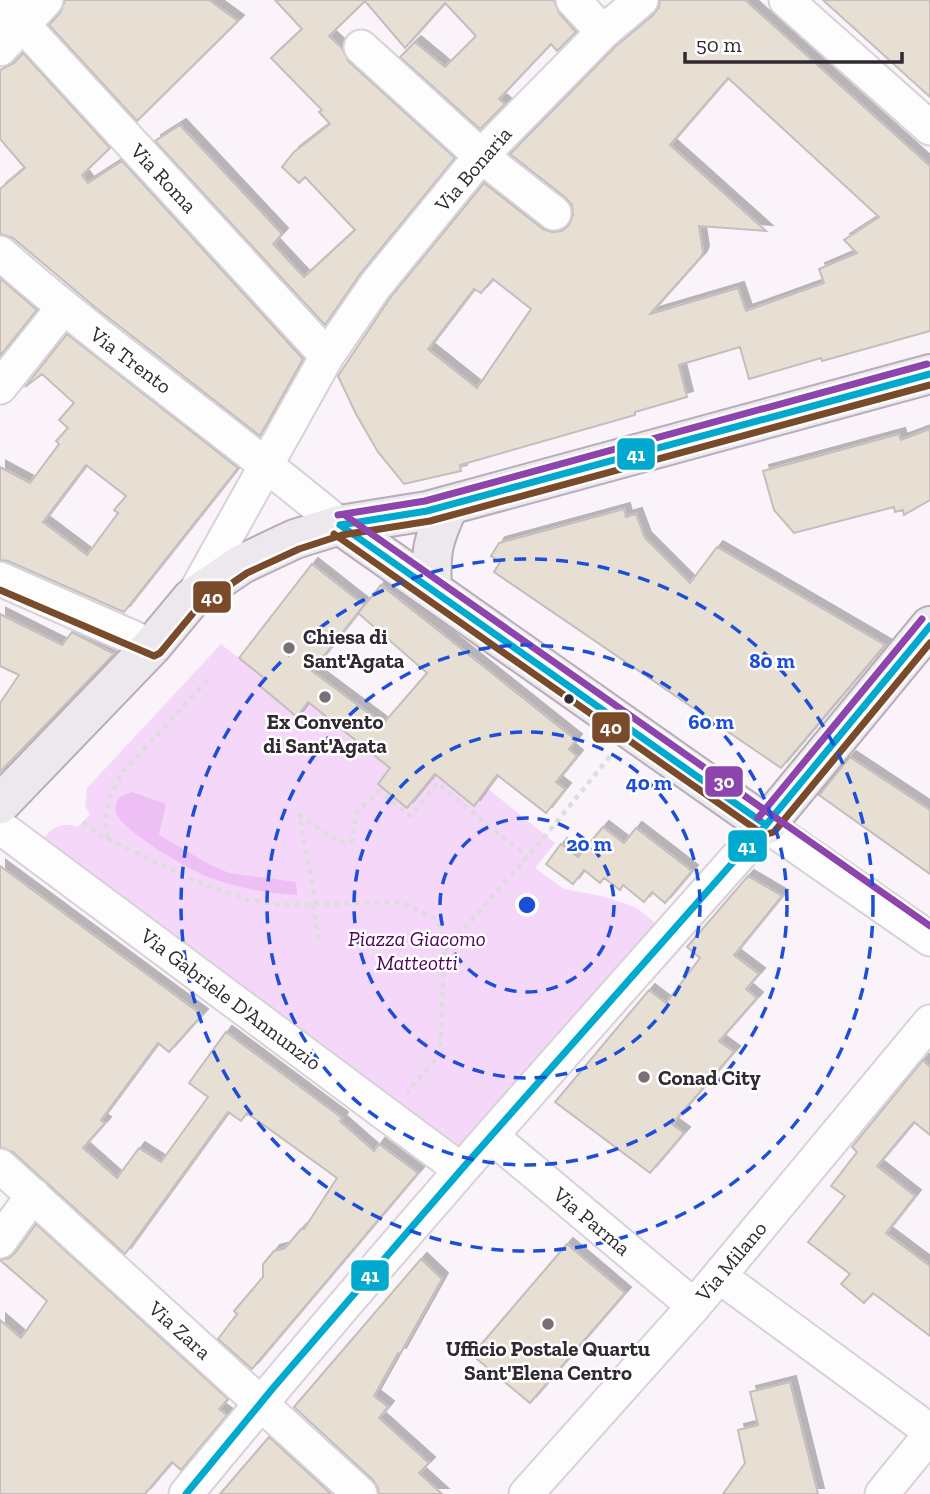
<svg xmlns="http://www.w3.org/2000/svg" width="930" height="1494" viewBox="0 0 930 1494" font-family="'Zilla Slab',serif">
<defs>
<filter id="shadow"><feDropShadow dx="6" dy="-6" stdDeviation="0" flood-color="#0004"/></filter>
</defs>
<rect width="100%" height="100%" fill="#faf4fa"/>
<!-- green -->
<path fill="#f5d7f9" d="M221,644L264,678L259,685L297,717L308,702L390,768L378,785L407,808L435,774L473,806L487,788L555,843L535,868L564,889L602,896L637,908L665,931L461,1161L41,841C52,828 60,821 78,827L90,814L85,806L87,788Z"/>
<!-- water -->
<path fill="#edbff4" d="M132,792L166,804L159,835L210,865L229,873L296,882L297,895C268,894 236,887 208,877C188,869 124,832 116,813C114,807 117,802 119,797Z"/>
<!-- building -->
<path fill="#e8dfd4" stroke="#c3bebc" stroke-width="2" fill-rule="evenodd" filter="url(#shadow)" d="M65,0H209L238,21L137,121L49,25L60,13Z
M275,0H554L559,13L576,32L557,51L551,44L499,99L505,104L480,129L400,57L415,42L445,67L476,36L445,3L405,48L365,1L329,36L342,48L348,61L455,158L360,274L325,325L155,141L180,125L282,234L273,244L304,277L355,230L305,177L299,183L282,167L294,152L330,124L319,112L322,110L271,58L302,29Z
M660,0H745L930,166V331L822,361L821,358L749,379L740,347L679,365L687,397L635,412V415L460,465L461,471L404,484L378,452L356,414L338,376L390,298L484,183L543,229L552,232L562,231L569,225L573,215L572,205L566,198L510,154L616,46L653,15L659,7ZM728,78L879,217L844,240L857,253L819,269L824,283L746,311L738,288L650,314L701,257L703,252L699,226L766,231L670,145ZM493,279L531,309L477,388L428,349L474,289L481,293Z
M823,0H930V97Z
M23,53L110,148L82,175L88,183L122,161L303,359L260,436L96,308L13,238L0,234V189L25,168L0,139V70L14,63Z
M0,278L37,310L0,356Z
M67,334L238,468L124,612L8,561L0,560V467L30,483L59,444L56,441L68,428L59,420L74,403L42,374L25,387ZM86,465L126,496L114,510L118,513L87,555L43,522Z
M930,429V500L904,515L903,510L895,512L894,507L794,533L774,510L763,471L899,434L901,440Z
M624,509L626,517L636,514L645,538L690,583L717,547L885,645L781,768L494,572L500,562L491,556L499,543Z
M312,564L364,605L312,671L383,724L427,673L358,613L381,585L576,740L569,749L577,756L556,782L565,789L546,813L497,775L474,806L435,774L407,808L378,784L390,768L308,702L297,717L259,685L264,678L239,658Z
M0,614L62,645L72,632L114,654L0,772V703L19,675L0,666Z
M850,757L930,810V874L819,795Z
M603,827L624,843L636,828L692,871L665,903L652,892L644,902L623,885L620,890L604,878L600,883L584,870L573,884L546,864L561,844L578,857Z
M0,866L202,1015L169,1052L158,1043L101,1120L105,1123L83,1148L117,1178L139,1148L161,1162L208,1097L189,1083L226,1032L342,1118L340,1121L374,1151L379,1144L418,1173L252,1369L218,1339L237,1314L234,1311L263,1277V1264L274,1251L285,1248L301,1229H304L337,1178L247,1113L241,1121L228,1112L125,1254L13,1152L0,1147Z
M748,876L782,896L734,955L759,974L746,989L757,998L719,1041L734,1052L672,1124L684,1133L650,1173L555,1102L649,990L666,1003L700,958L687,947Z
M923,1060L930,1067V1135L914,1122L877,1166L915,1196L886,1233L930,1266V1336L873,1293L864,1303L841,1284L850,1274L808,1242L845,1196L831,1186L857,1152L852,1147Z
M36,1224L228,1399L219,1409L227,1415L181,1470L172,1462L145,1494H0V1320L21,1338L47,1301L0,1260L9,1258L15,1253Z
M567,1244L625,1293L530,1403L472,1355Z
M421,1259L442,1279L400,1354L398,1353L374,1396L388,1407L379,1418L429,1463L419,1473L442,1494H379L378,1488L373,1480L294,1407Z
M790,1382L818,1494H723L745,1463L738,1430L758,1425L750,1392Z
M269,1437L331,1494H220Z"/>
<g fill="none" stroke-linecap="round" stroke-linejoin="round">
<!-- minor casing -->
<g stroke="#d7d1d8" stroke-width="37">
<path id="minor" d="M0,0L327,356
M573,0L603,32
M786,0L930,128
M361,47L481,156L554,213
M0,49L46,0
M0,253C109,349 229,432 340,525
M0,387L63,308
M0,579L152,646
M192,598L327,356L375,286L481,156L603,32L641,0
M0,827L461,1170
M491,1136L694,1306
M0,1166L360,1494
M0,1241L33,1195
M719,1276L930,1431
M186,1494C373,1266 570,1046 766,825L930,939
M526,1494L694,1306L930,1022
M882,1494L930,1435"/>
</g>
<!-- major casing -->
<g stroke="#b7acb8" stroke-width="42">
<path id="major" d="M340,525L766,825L930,626
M432,589C430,551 433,540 449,505
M0,804L152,646L192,598L242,564L295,539L340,525L427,511L930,374"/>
</g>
<!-- path -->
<path stroke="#dfdcdf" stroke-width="4.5" stroke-dasharray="5 5" stroke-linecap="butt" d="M83,822L100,835L193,880L245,899L281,905L400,902L436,919L443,936L444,958L440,1055L407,1092
M108,838L105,821L110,795L123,772L211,676
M316,904L299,815L338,841L348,844L353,839L356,813L379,791L411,816L437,783L527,857
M313,905L319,940
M445,951L546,835L611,755"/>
<!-- minor -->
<use href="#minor" stroke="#fefdfe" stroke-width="33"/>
<!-- major -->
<use href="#major" stroke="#ede8ee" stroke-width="38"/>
<!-- bus-1 casing -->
<g stroke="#fff" stroke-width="12">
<path id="bus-1" d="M340,525L427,511L930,374
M340,525L766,825
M186,1494L273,1388L461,1170L766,825L930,626"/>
</g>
<!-- bus-2 casing -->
<g stroke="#fff" stroke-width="12">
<path id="bus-2" d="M334,534L764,835L774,832L930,643
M0,590L154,656L160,653L199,606L247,573L299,549L342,535L430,521L930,385"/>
</g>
<!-- bus-3 casing -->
<g stroke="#fff" stroke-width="12">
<path id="bus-3" d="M338,515L425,501L927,364
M346,516L930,926
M758,818L922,619"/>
</g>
<!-- bus-1 -->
<use href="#bus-1" stroke="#00a9ce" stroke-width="7"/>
<!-- bus-2 -->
<use href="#bus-2" stroke="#7a4b2a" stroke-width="7"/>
<!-- bus-3 -->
<use href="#bus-3" stroke="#8e44ad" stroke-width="7"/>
</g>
<!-- distance rings -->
<g fill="none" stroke="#1d4ed8" stroke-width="3.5" stroke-dasharray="12 9">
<circle cx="527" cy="905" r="87"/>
<circle cx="527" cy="905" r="173"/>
<circle cx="527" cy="905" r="260"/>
<circle cx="527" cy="905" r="346"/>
</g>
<!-- markers -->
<g fill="#777077" stroke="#fff" stroke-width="2.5">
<circle cx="289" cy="648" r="7"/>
<circle cx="325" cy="697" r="7"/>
<circle cx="644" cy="1077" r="7"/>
<circle cx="548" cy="1324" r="7"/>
</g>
<circle fill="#302931" stroke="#fff" stroke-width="2.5" cx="569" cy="699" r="6"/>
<g text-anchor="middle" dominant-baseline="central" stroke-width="5" stroke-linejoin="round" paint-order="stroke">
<!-- street labels -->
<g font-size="21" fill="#302931" stroke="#fff">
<text transform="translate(473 169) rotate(-49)">Via Bonaria</text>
<text transform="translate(164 178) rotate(47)">Via Roma</text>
<text transform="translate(131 360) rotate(37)">Via Trento</text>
<text transform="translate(231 999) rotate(37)">Via Gabriele D'Annunzio</text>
<text transform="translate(592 1221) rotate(40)">Via Parma</text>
<text transform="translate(731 1261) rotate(-50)">Via Milano</text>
<text transform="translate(180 1330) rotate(42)">Via Zara</text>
</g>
<!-- poi labels -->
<g font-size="21" font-weight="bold" fill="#302931" stroke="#fff" text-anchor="start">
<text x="303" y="636">Chiesa di<tspan x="303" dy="24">Sant'Agata</tspan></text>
<text x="325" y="721" text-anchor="middle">Ex Convento<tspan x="325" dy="24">di Sant'Agata</tspan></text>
<text x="658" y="1077">Conad City</text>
<text x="548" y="1348" text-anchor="middle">Ufficio Postale Quartu<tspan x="548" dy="24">Sant'Elena Centro</tspan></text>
</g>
<!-- park labels -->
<g font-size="21" font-style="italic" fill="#51005d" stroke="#fff">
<text x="417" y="938">Piazza Giacomo<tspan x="417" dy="24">Matteotti</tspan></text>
</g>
</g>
<circle cx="527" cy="905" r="10" fill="#1d4ed8" stroke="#fff" stroke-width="3.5"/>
<g font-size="21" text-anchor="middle" font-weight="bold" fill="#1d4ed8" stroke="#fff" stroke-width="5" stroke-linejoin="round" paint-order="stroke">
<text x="772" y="668">80 m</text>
<text x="711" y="729">60 m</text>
<text x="649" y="790">40 m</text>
<text x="589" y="851">20 m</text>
</g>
<g stroke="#fff" stroke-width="2.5">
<rect x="616" y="437" width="40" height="34" rx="7" fill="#00a9ce"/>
<rect x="192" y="580" width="40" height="34" rx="7" fill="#7a4b2a"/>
<rect x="591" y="711" width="40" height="33" rx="7" fill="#7a4b2a"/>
<rect x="704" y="765" width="40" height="33" rx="7" fill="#8e44ad"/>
<rect x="727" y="829" width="41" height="34" rx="7" fill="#00a9ce"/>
<rect x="350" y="1259" width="40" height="33" rx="7" fill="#00a9ce"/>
</g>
<g font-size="19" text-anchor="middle" font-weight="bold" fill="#fff">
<text x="636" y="461">41</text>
<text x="212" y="604">40</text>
<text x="611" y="734">40</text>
<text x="724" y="788">30</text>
<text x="747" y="853">41</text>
<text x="370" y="1282">41</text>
</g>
<!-- scale -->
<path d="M685 52v10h217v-10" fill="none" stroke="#302931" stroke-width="3.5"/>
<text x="696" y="52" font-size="21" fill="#302931" stroke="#ffffff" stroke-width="5" paint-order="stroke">50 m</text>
</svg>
